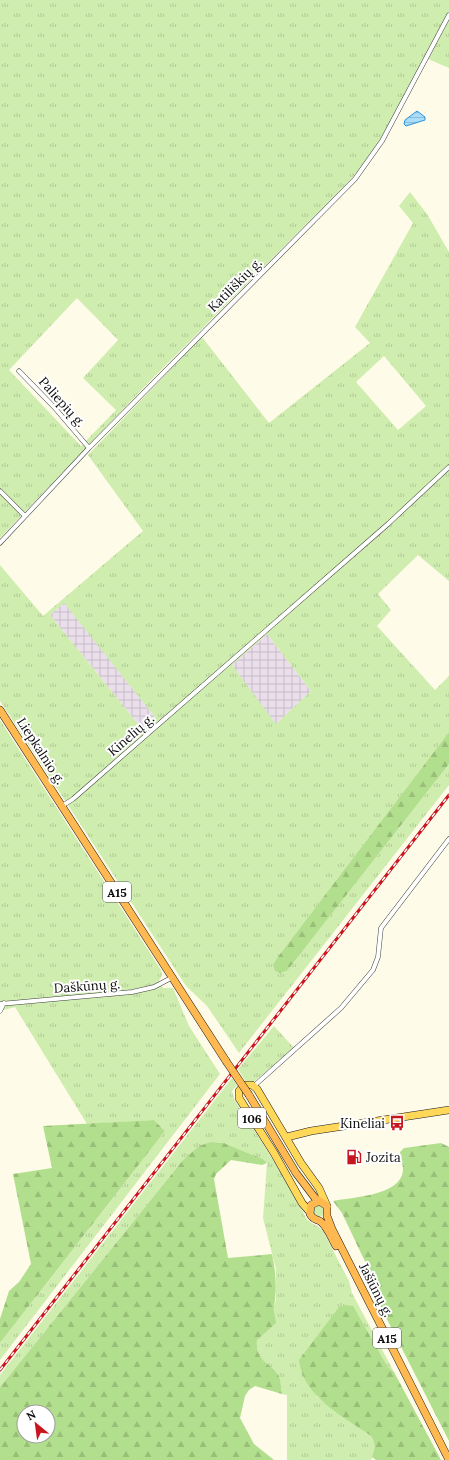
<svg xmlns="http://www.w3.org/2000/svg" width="449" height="1460" viewBox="0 0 449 1460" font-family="Lora,serif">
<defs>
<pattern id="industrial-grid" width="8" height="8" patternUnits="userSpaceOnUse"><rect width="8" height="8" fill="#eadeeb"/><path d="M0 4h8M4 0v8" fill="none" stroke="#c7bdc8"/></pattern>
<pattern id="grass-tufts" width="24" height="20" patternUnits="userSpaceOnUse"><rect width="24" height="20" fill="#cfedaf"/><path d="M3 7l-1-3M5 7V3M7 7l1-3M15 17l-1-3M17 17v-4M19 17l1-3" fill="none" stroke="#b0ca95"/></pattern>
<pattern id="forest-firs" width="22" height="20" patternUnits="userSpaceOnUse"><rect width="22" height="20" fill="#b2df8d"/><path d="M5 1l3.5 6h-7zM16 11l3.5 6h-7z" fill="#98be78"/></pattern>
<pattern id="water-rules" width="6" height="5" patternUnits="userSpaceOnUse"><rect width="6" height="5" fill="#a8ddfc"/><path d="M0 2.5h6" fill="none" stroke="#8fbcd7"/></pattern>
</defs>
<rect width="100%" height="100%" fill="#fffbe9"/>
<!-- industrial -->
<path fill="url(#industrial-grid)" d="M64,602L155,717L142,729L50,615Z
M267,634L311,691L275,725L232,665Z"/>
<!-- grass -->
<path fill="url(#grass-tufts)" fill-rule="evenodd" d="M0,0H449V11C419,67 393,129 352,178L150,381L0,538ZM77,298L118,340L83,378L116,410L81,446L9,370Z
M449,20V68L428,59Z
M410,192L427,214L449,252V581L418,555L378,594L391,610L377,626L435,690L449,676V732L280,954L273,964L280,973L287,971L449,764V785L239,1053L207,1006L186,986L0,701V565L43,616L143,531L88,455L202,337L269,423L370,343L355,327L413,223L399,206ZM384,356L426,406L398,430L356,382ZM64,603L155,717L142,729L50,615ZM267,634L311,691L276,724L232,665Z
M0,720L161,970L162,975L159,981L163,988H173L189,1026L220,1074L0,1360V1343L165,1131L154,1120L87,1124L15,1007L0,1011Z
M274,1026L294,1048L255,1081L246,1082L238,1069Z
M232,1078L237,1085L232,1091L234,1099C259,1138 285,1177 306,1218C310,1224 318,1225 323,1231L349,1281L352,1293L361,1310L394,1372L387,1366L316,1396L371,1436C376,1444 376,1452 371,1460H287V1395L282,1394C281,1389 281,1383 280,1379C274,1362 255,1364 257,1340L276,1320L274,1315V1307L276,1300V1269L263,1218L267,1163L263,1159L224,1143L211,1142L183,1160L0,1387V1375Z
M313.5 1211a5.5 5.5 0 1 1 11 0a5.5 5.5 0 1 1-11 0Z"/>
<!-- forest -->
<path fill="url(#forest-firs)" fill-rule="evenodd" d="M449,732V764L287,971L280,973L275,971L273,964L280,954Z
M154,1120L165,1131L0,1343V1319L9,1291L19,1282L31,1264L13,1174L52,1168L43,1126Z
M211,1142L224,1143L263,1159L267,1163L262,1165L231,1160L216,1174L214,1179L228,1258L272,1254C276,1272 277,1289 274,1307C273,1313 276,1317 276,1323L257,1340C255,1364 274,1362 280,1379C281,1383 281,1389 282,1394L255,1386L249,1390L245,1396L240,1418L254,1444L274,1460H0V1387L183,1160L199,1146ZM24,1412H48V1436H24Z
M441,1143L449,1147V1441L367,1280L369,1270L342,1213L333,1201C352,1197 400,1196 403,1171C403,1165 401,1158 400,1152L404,1148Z
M346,1305L353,1306L387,1366L394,1372L441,1460H376L372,1457C375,1449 376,1444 371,1436C343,1416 303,1397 299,1360L339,1307Z"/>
<!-- water -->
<path fill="url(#water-rules)" stroke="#2893db" d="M417,111L425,117V120L406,126L404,124L405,120Z"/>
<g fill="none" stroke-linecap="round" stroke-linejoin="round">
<!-- minor casing -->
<g stroke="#3e3e3e" stroke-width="5">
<path id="minor" d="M19,371L54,407L89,448
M0,491L25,516
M0,543L89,448L355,179L382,141L449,15
M62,806L73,799L388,524L449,467
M0,1004L132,992L154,987L173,977
M0,1011L4,1003
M254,1086L341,1008L373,970L378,957L381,928L449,839"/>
</g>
<!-- primary casing -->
<g stroke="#1c1c1c" stroke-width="8">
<path id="primary" d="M287,1137L311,1131L449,1110
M309,1211L302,1203L274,1153L239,1098V1091L244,1085H252L257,1089L301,1163L319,1188L327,1206"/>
</g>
<!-- trunk casing -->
<g stroke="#1c1c1c" stroke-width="8">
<path id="trunk" d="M0,710L226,1061
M249,1095L296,1173L315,1198L327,1206V1216L332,1229L449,1460
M319,1201L311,1205L310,1214C313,1220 316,1219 320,1221C327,1226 332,1239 336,1246"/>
</g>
<!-- minor -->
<use href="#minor" stroke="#fff" stroke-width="4"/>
<!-- primary -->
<use href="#primary" stroke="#ffd759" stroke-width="7"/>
<!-- trunk -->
<use href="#trunk" stroke="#ffb950" stroke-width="7"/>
<!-- rail casing -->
<g stroke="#c8161f" stroke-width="3">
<path id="rail" d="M0,1370L449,795"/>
</g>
<!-- rail -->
<use href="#rail" stroke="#fff" stroke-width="1.5" stroke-dasharray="4.5" stroke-linecap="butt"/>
<!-- trunk-bridge casing -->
<g stroke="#1c1c1c" stroke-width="8" stroke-linecap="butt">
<path id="trunk-bridge" d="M226,1061L249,1095"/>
</g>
<!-- trunk-bridge -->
<use href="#trunk-bridge" stroke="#ffb950" stroke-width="7"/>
</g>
<!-- icons -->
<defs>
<g id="bus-bare" transform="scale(1.2)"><path d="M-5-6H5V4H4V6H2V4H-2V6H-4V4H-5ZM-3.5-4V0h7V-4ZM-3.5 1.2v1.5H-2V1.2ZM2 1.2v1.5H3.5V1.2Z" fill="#c8161f" stroke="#fff" stroke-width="2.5" paint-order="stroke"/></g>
<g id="fuel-bare" transform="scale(1.2)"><path d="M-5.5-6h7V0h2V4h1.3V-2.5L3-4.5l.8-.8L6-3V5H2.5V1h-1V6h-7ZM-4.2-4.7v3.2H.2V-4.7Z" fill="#c8161f" stroke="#fff" stroke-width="2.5" paint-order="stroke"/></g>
</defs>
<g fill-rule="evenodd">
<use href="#bus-bare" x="397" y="1123"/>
<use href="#fuel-bare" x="354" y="1157"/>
</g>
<g text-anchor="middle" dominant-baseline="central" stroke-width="4" stroke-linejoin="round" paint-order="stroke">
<!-- shield labels -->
<g fill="#fff" stroke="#545454" stroke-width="1">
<rect x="103" y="882" width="28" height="20" rx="3"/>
<rect x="238" y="1108" width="28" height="20" rx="3"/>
<rect x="373" y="1328" width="28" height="20" rx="3"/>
</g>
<g font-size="12" font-weight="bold" fill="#0b0b0b">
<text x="117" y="892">A15</text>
<text x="252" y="1118">106</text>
<text x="387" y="1338">A15</text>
</g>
<!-- street labels -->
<g font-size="13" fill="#0b0b0b" stroke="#fff">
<text transform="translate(235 285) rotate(-45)">Katiliškių g.</text>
<text transform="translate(62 402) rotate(48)">Paliepių g.</text>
<text transform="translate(131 735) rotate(-41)">Kinelių g.</text>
<text transform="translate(41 751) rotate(57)">Liepkalnio g.</text>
<text transform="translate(87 986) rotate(-4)">Daškūnų g.</text>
<text transform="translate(376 1290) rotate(63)">Jašiūnų g.</text>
</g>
<!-- poi labels -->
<g font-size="13" fill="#0b0b0b" stroke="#fff" text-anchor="end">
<text x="385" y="1123">Kineliai</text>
<text x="366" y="1157" text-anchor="start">Jozita</text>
</g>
</g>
<!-- north arrow -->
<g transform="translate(36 1424) rotate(331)"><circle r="19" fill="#ffffff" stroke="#9d9d9d"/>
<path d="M0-3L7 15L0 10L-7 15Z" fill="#c8161f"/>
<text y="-6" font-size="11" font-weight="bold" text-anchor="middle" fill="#0b0b0b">N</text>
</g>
</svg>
